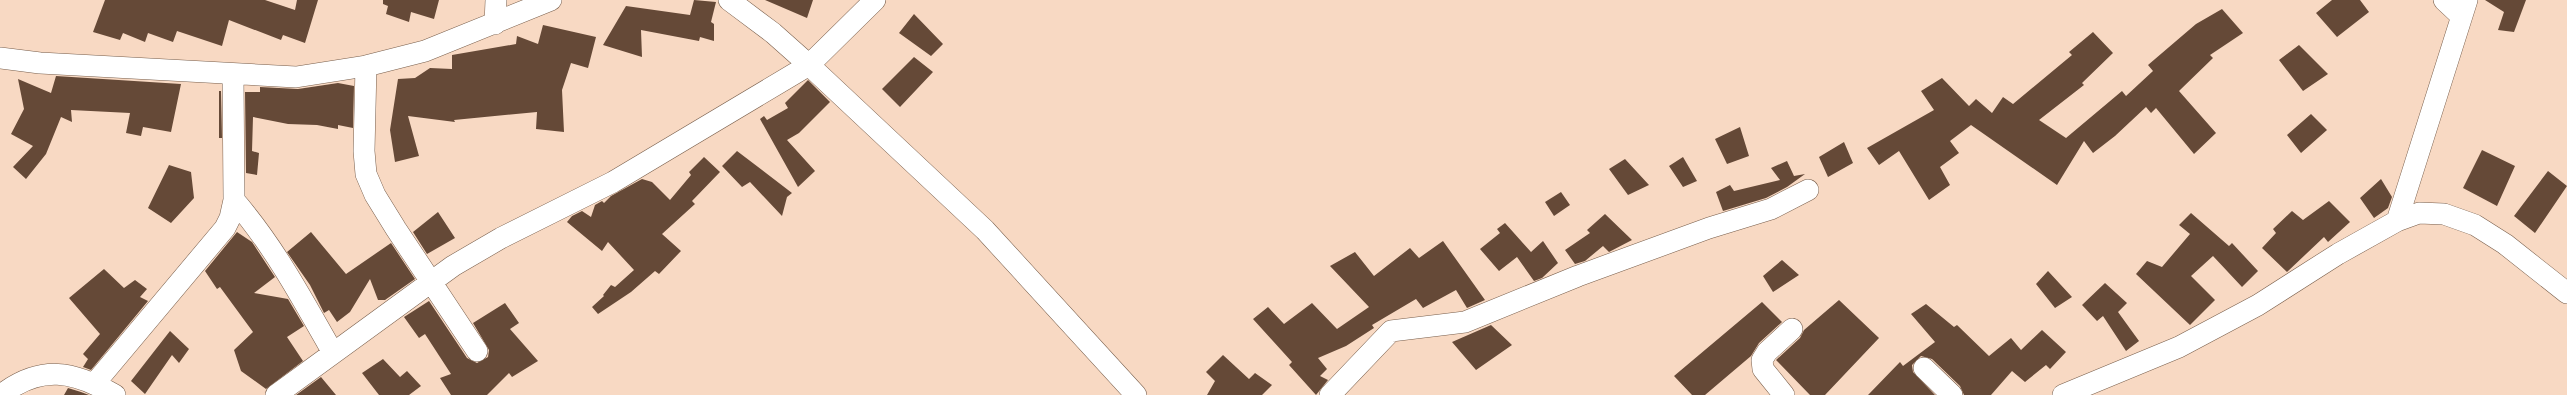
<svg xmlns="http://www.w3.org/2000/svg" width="2567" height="395" viewBox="0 0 2567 395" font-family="Roboto,sans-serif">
<rect width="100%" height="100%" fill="#f8d9c3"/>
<!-- building -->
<path fill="#654937" d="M105,0H265L295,10L297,0H318L305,43L283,35L281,40L229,20L222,46L177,31L173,42L148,33L145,42L123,33L120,40L93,32Z
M383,0H439L434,19L411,12L409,22L386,14L388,6L383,4Z
M694,0L716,2L711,22L714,24V41L700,37L699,41L641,30L642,57L603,45L626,6L690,15Z
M765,0H813L807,18Z
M2332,0H2360L2369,12L2337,37L2316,13Z
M2485,0H2526L2514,32L2498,30L2504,12Z
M2222,9L2243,33L2210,55L2213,58L2179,91L2216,133L2194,154L2156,108L2151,113L2146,107L2115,136L2093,153L2084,141L2057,185L1971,125L1950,141L1959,153L1940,167L1950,185L1929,200L1899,151L1879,165L1867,148L1934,110L1921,91L1942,78L1969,106L1976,99L1992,113L2003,97L2013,104L2072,55L2069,52L2093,32L2113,53L2082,83L2084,85L2039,120L2066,138L2122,91L2126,96L2153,71L2148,65L2196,24Z
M914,14L943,44L931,56L899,33Z
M543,25L596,37L588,68L571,63L562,90L564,132L536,129L537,112L454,120L455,122L408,116L419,156L395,162L390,130L398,79L415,78L430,68L452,69V55L516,44L517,36L538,44Z
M2299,45L2328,74L2303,91L2279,60Z
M914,57L933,72L900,107L882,89Z
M56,76L181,84L171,132L143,127L141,136L126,133L130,113L71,110L72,122L61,117L46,154L26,179L13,167L33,146L11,134L24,109L18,79L51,93Z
M808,80L830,102L799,133L787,140L815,171L798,187L760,119L764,116L767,120L788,108L785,103Z
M338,83L354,86L353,128L338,125V129L317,125L288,124L253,117L252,151L259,153L257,175L246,173L245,92H260V87L298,89Z
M219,91H221L222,138H219Z
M2311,114L2327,130L2301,153L2287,135Z
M1740,127L1749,156L1727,164L1715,139Z
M1844,142L1853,163L1828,177L1819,157Z
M2482,150L2515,166L2497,206L2463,188Z
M737,151L792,193L787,197L782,216L750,182L742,187L722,166Z
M704,157L720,172L692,201L695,204L662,234L681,251L659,274L655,271L631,292L598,314L592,307L604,296L603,295L611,285L615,287L634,270L608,242L602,251L567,222L572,216L582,211L591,217L595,205L602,201L604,203L611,196L642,179L652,182L670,200L691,175L689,172Z
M1683,157L1697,181L1683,187L1669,166Z
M1625,159L1649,185L1628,195L1609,169Z
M1787,161L1794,176L1805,174L1787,187L1766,198L1723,211L1716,192L1730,185L1734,191L1780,180L1771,168Z
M169,165L191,172L194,198L171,223L148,208Z
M2548,171L2567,186L2535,233L2514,216Z
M2381,179L2392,197L2388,208L2374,218L2360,198Z
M1561,192L1570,205L1554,216L1545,202Z
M2329,201L2350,222L2328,242L2324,237L2287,272L2262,248L2276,233L2273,229L2292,211L2303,220Z
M438,212L455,238L427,254L413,232Z
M2191,213L2229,246L2232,243L2258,271L2242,287L2213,256L2191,276L2215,300L2190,325L2136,274L2147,261L2162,267L2190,234L2179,225Z
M1605,214L1632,240L1609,252L1603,246L1585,261L1575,264L1565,250L1590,233L1587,230Z
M1505,223L1531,252L1543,241L1558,263L1542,278L1534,281L1517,257L1499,271L1480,249L1500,233L1497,229Z
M237,232L252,242L275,277L254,293L288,299L304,326L287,337L303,361L266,389L241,371L234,350L253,332L220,287L217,289L205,271Z
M311,232L346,274L391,243L415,279L385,300H378L370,279L350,312L337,322L329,310L324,313L310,285L287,252Z
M1443,241L1485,300L1467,308L1456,290L1423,308L1416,299L1372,325L1374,328L1346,346L1318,358L1327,369L1320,376L1328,380L1316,395L1289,365L1292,362L1253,319L1268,307L1284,324L1312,303L1337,329L1369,307L1330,266L1355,252L1374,276L1410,248L1419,258Z
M1782,260L1799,275L1773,292L1763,276Z
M104,269L124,288L135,280L147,289L140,297L148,301L91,370L83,367L88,359L83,354L100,334L69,298Z
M2048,271L2072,297L2055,308L2036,284Z
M2105,283L2127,303L2118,312L2139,341L2126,351L2103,316L2097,321L2082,305Z
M1839,300L1879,338L1825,395H1810L1776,360L1800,338L1804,330Z
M429,301L467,358L477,363L488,357L489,350L473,323L505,303L519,323L510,329L538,361L512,377L509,373L487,395H451L440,378L451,374L425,334L419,338L404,317Z
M1762,302L1782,322L1759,343L1751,356L1705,395H1692L1674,376Z
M1926,304L1954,327L1957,325L1989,356L2011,338L2021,350L2042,330L2066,352L2050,369L2046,365L2025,382L2012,371L1991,395H1964L1960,386L1932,359L1921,356L1912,365L1913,372L1935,395H1868L1900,362L1903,366L1935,342L1911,314Z
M1491,325L1512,345L1476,370L1452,342Z
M170,331L189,349L179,363L172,355L145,394L131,381Z
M1223,355L1249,379L1255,373L1272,385L1262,395H1207L1215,381L1206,372Z
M383,359L400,377L407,371L421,386L409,395H379L362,373Z
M321,377L336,395H296Z
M68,388L81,392L89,395H64Z"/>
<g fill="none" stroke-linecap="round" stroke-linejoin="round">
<!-- street casing -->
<g stroke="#785e4b" stroke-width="22">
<path id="street" d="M729,0L773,33L809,65L985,230L1136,395
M2444,0L2460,15
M495,24L496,0
M0,58L40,63L296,77L366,66L425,51L551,0
M366,66L364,151L366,174L375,195L396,229L477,351
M234,200C274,246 303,300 333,353
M2397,221L2467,0
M1924,368L1952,395
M95,383L225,228L230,218L234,200L233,75
M1,395C41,364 74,371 115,395
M276,395L453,266L501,238L613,182L809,65L875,0
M1330,395L1391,331L1465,322L1578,276L1709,228L1771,209L1808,190
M1784,395L1763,369L1762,360L1767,352L1792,329
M2063,395L2179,347L2258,305L2338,254L2397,221L2419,213L2444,214L2475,225L2505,244L2567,293"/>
</g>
<!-- street -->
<use href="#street" stroke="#fff" stroke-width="21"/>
</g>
</svg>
